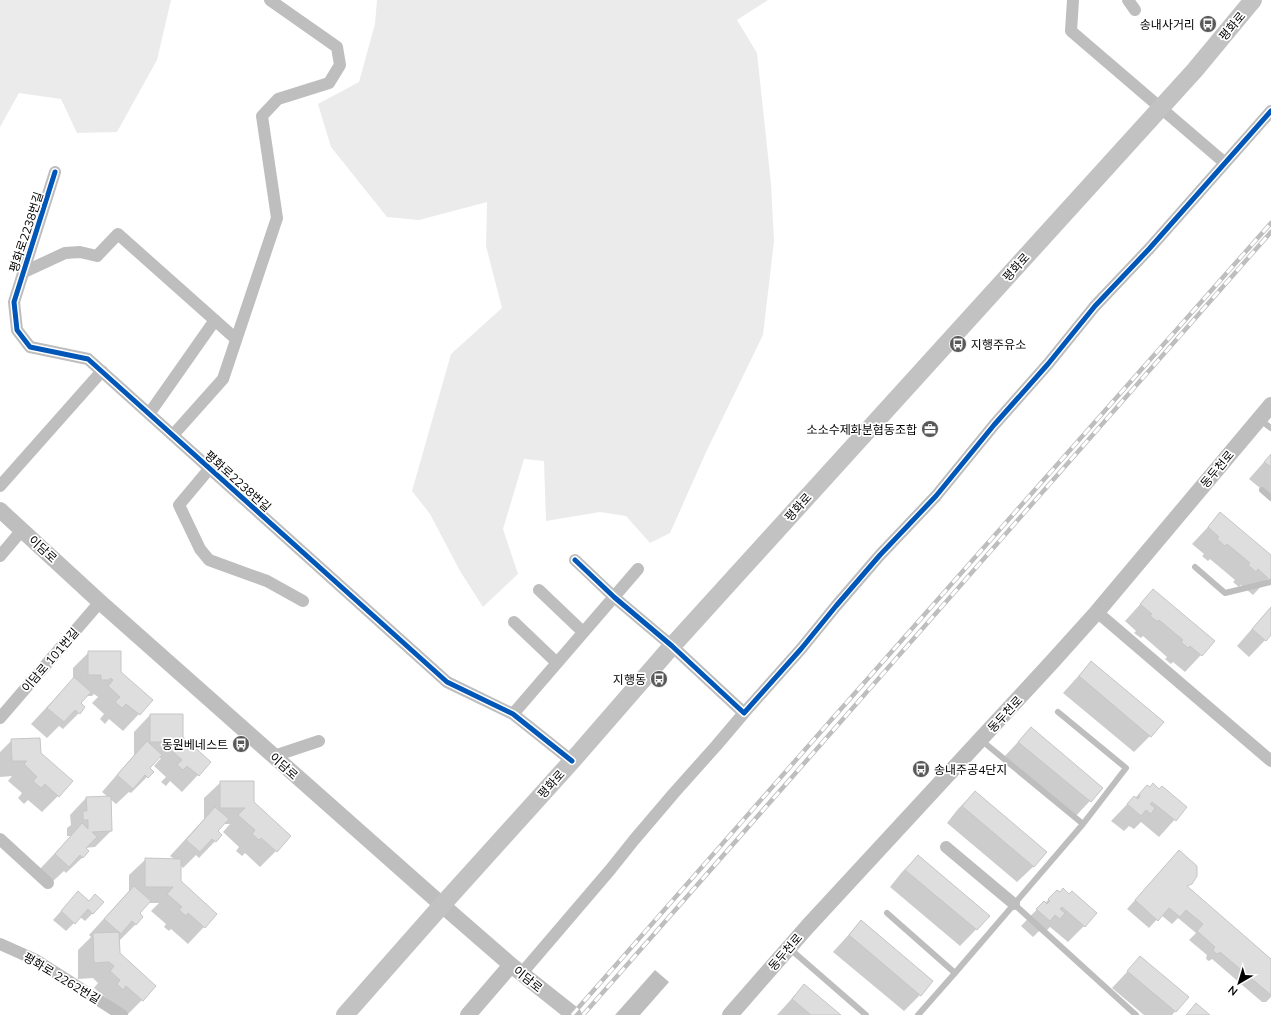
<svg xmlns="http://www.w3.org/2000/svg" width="1271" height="1015" viewBox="0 0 1271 1015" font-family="Mulish,'Noto Sans KR',sans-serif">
<rect width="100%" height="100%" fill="#fff"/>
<!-- green -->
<path fill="#ebebeb" d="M0,0H171L157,60L117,132L77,133L61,99L19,93L0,127Z
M377,0H768L737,20L757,53L771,184L774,241L763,335L707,450L670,533L650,543L626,516L600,512L546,521L544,461L524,459L503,529L518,574L483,607L460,571L430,514L412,491L451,354L502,308L486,246L487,202L419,220L387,217L331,147L318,104L359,82L375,24Z"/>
<!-- water -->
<path fill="#bdbdbd" d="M655,970L669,982L640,1015H615Z"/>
<!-- shadow -->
<path fill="#0003" d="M1271,454V497L1265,496L1259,491L1260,488L1249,479Z
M1220,514L1271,556V576L1253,595L1241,585L1239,587L1233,582L1235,580L1210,559L1208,561L1202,556L1204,554L1192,544Z
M1153,590L1214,641L1185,672L1173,662L1171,664L1165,659L1167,657L1143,636L1141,638L1134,633L1136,631L1125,621Z
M1271,607V634L1249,657L1237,646Z
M89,652L120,673L152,700L123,731L109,719L105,724L100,719L104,714L92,703L98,697L94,694L92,696H86L79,704L84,707L79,713L63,729L59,726L47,738L31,724L58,695L73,680V668Z
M1091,662L1150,736L1134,752L1063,693Z
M150,715L182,738L210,762L182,792L170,781L166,786L161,782L166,777L154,766L161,758H158L149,769L147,777L131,793L129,792L116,804L110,799L111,831L95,847L84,848L83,857L66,873L64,871L52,882L39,870L71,836H67V828L71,825L70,815L86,798L108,797L102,792L134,755V732Z
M1031,728L1102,788L1074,818L1003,758Z
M12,740L40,753L58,796L42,812L28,800L24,804L18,798L22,793L8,781L12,776L0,777V752Z
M221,782L253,802L276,851L260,867L245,853L242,856L236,851L239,847L223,832L230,824H223L216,832L221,835L199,858L196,855L183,868L180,865V881L216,914L188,944L171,929L169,931L164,927L166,924L151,911L159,903H148L138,913L136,924L119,941V954L142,1000L127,1015L94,988L98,983L93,978L78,979V950L91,937L89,935L129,891V875L146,859H174L170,856L204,819V798Z
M1147,786L1150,788L1159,790L1186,807L1159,837L1141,822L1134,829L1129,826L1124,831L1111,821L1134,797L1135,798Z
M975,792L1034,866L1017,882L947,823L958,809Z
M1179,851L1191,883L1187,887L1271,960V997L1266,1002H1262L1212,959L1209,961L1207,960L1206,958L1207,955L1189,940L1196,933L1178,918L1172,924L1161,915L1149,928L1127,909Z
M918,856L989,916L960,946L890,887L902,872Z
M1057,891L1069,895L1084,926L1068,942L1050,927L1043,934L1039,931L1033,937L1021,926L1044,902L1045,903Z
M70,901L89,902L93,913L85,921L80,917L66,931L53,920Z
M861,921L920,995L904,1011L833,952Z
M1140,958L1187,998L1172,1015H1144L1112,988Z
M804,985L840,1015H777Z"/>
<!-- building -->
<path fill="#dedede" stroke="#c6c6c6" d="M1271,454V467L1264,462Z
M1220,512L1271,555V578L1270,580L1258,569L1256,572L1248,565L1250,563L1227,544L1225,546L1217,539L1219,537L1208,527Z
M1153,589L1215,641L1202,656L1190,646L1188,648L1181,642L1183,640L1159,620L1158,622L1150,616L1152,614L1140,604Z
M1271,607V635L1266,641L1252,629Z
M88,651H121V672L153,700L140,715L126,704L122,708L115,702L120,697L108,686L113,680L111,678L109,680H101V675H88Z
M1091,661L1164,722L1151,737L1079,676Z
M74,677L91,692L81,703L85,707L80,714L75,710L64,722L47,708Z
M150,714H183V737L211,762L199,776L187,766L183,770L177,765L182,760L170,749L176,742H150Z
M1031,727L1103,788L1091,802L1018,742Z
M40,738L41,753L73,781L59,797L45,784L41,788L33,781L37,777L24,764L27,761H12L11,739Z
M147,741L162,755L150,768L154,772L148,778L145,775L133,789L117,775Z
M220,781H254V802L291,836L277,852L261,838L259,840L252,834L255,830L238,815L245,808H220Z
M1153,783L1159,789L1162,786L1187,807L1176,821L1152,802L1150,804L1155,808L1151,814L1146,810L1141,816L1127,804L1134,796L1138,799L1140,796L1139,794L1147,785L1150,787Z
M975,791L1047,852L1034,867L962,806Z
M111,796L112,831L92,832L97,837L86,848L89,851L83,858L80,855L69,867L55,854L82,823L88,829V820H83V811H87L86,797Z
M215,807L229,819L218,831L222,835L216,842L212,839L200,852L186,840Z
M1179,850L1197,866V876L1192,884L1187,886L1271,959V995L1220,952L1218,954L1215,953L1213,950L1215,947L1197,931L1203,924L1186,910L1180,917L1169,908L1158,921L1135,900Z
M918,855L990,916L977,930L905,870Z
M145,858L181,859V881L217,914L205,928L188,913L186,916L179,910L182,907L167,894L173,887H145Z
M134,886L151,901L140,913L143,917L136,925L132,921L121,934L104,919Z
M1063,888L1069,894L1072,891L1097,913L1085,927L1062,907L1060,909L1065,913L1060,919L1055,915L1050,921L1036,909L1044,901L1047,904L1050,901L1048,899L1057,890L1060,892Z
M78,891L89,901L95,894L104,902L93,914L88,909L75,924L61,911Z
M861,920L933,981L921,996L849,935Z
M119,932L120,953L156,986L143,1001L126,986L123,990L117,984L120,980L110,971L114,966L109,962L94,963L93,933Z
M1140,956L1189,997L1176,1012L1127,971Z
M804,984L841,1015H811L792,999Z
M1196,1003L1210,1015H1186Z"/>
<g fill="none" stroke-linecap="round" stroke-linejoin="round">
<!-- service -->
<path stroke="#bebebe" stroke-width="6" d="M1259,419L1271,428
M1262,490L1271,498
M1195,567L1225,593L1271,582
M981,740L1083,824L1126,768L1058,712
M1014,904L1136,1015
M887,913L955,973L1083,824
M789,948L866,1015
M918,1015L955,973"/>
<!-- minor -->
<path stroke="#bebebe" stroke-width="12" d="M1073,0L1071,31L1225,163
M1128,0L1135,10
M55,172L14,302L17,330L30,347L88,359L447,682L513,714L572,761
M24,272L65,253L80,252L97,256L118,234L236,339
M149,414L215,320
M173,435L223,379L277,218L262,116L278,99L329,83L340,65L337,47L270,0
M210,468L179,505L200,549L209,560L267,581L303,601
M0,486L102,371
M0,556L22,530
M575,560L614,597L672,646L744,713L801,649L836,606L880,555L936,496L994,425L1048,364L1095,306L1149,249L1271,111
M539,590L583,632
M1097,612L1271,761
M514,622L557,663
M513,714L638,569
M0,718L100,602
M274,756L319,741
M0,839L48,883
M946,847L1014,904
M0,944L36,960L122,1015
M522,973L610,870L634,840L674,793L716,746L744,713"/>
<!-- tertiary -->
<path stroke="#bebebe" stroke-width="16" d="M0,510L100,602L442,905L511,965L574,1015
M468,1015L511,965
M730,1015L808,926L1052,662L1097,612L1271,405"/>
<!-- secondary -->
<path stroke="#c2c2c2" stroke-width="18" d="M345,1015L442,905L572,761L672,646L1195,70L1253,0"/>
<!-- rail casing -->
<g stroke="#bebebe" stroke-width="4.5">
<path id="rail" d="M572,1015L825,727L1271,223
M583,1015L1271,232"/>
</g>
<!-- rail -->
<use href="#rail" stroke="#fff" stroke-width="3" stroke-dasharray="9" stroke-linecap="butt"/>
<!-- cycleway casing -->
<g stroke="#fff" stroke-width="8">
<path id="cycleway" d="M55,172L14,302L17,330L30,347L88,359L447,682L513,714L572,761
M575,560L614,597L672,646L744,713L801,649L836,606L880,555L936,496L994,425L1048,364L1095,306L1149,249L1271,111"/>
</g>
<!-- cycleway -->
<use href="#cycleway" stroke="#0057b8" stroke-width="5"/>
</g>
<!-- icons -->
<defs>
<g id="bus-disc" transform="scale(0.9)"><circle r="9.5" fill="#595959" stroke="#fff"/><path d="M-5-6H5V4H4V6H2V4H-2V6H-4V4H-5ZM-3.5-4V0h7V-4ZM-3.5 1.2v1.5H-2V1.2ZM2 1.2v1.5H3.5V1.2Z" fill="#fff"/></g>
<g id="office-disc" transform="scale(0.9)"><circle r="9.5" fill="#595959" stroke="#fff"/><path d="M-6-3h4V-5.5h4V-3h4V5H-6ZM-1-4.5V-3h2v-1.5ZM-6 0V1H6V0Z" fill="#fff"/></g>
</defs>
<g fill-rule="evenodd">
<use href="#bus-disc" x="1208" y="24"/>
<use href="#bus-disc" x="958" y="344"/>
<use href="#office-disc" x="930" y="429"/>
<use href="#bus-disc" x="659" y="679"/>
<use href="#bus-disc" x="241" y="744"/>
<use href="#bus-disc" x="921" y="769"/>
</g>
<g text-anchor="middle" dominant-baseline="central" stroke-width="3.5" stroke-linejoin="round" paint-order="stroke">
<!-- poi labels -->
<g font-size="12" fill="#000" stroke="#fff" text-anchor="end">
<text x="1195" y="24">송내사거리</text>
<text x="971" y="344" text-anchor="start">지행주유소</text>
<text x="917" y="429">소소수제화분협동조합</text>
<text x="646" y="679">지행동</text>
<text x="228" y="744">동원베네스트</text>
<text x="934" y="769" text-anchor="start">송내주공4단지</text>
</g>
<!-- street labels -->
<g font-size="12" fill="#000" stroke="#fff">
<text transform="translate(1232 26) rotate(-50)">평화로</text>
<text transform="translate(26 232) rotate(-72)">평화로2238번길</text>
<text transform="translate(1016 267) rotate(-48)">평화로</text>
<text transform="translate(1217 469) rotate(-50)">동두천로</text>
<text transform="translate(238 481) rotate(42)">평화로2238번길</text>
<text transform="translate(798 507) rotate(-48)">평화로</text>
<text transform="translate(43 549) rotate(43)">이담로</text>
<text transform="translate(50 660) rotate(-49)">이담로 101번길</text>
<text transform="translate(1005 714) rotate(-47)">동두천로</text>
<text transform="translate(284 766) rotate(42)">이담로</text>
<text transform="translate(551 784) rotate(-48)">평화로</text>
<text transform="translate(785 952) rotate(-49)">동두천로</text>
<text transform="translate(62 978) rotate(31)">평화로 2262번길</text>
<text transform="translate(528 979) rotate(39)">이담로</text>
</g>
</g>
<!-- north arrow -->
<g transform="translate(1239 983) rotate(218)" stroke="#ffffff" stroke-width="3" paint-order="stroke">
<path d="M0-3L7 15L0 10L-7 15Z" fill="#000000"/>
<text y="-6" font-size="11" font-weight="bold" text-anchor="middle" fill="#000000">N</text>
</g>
</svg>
